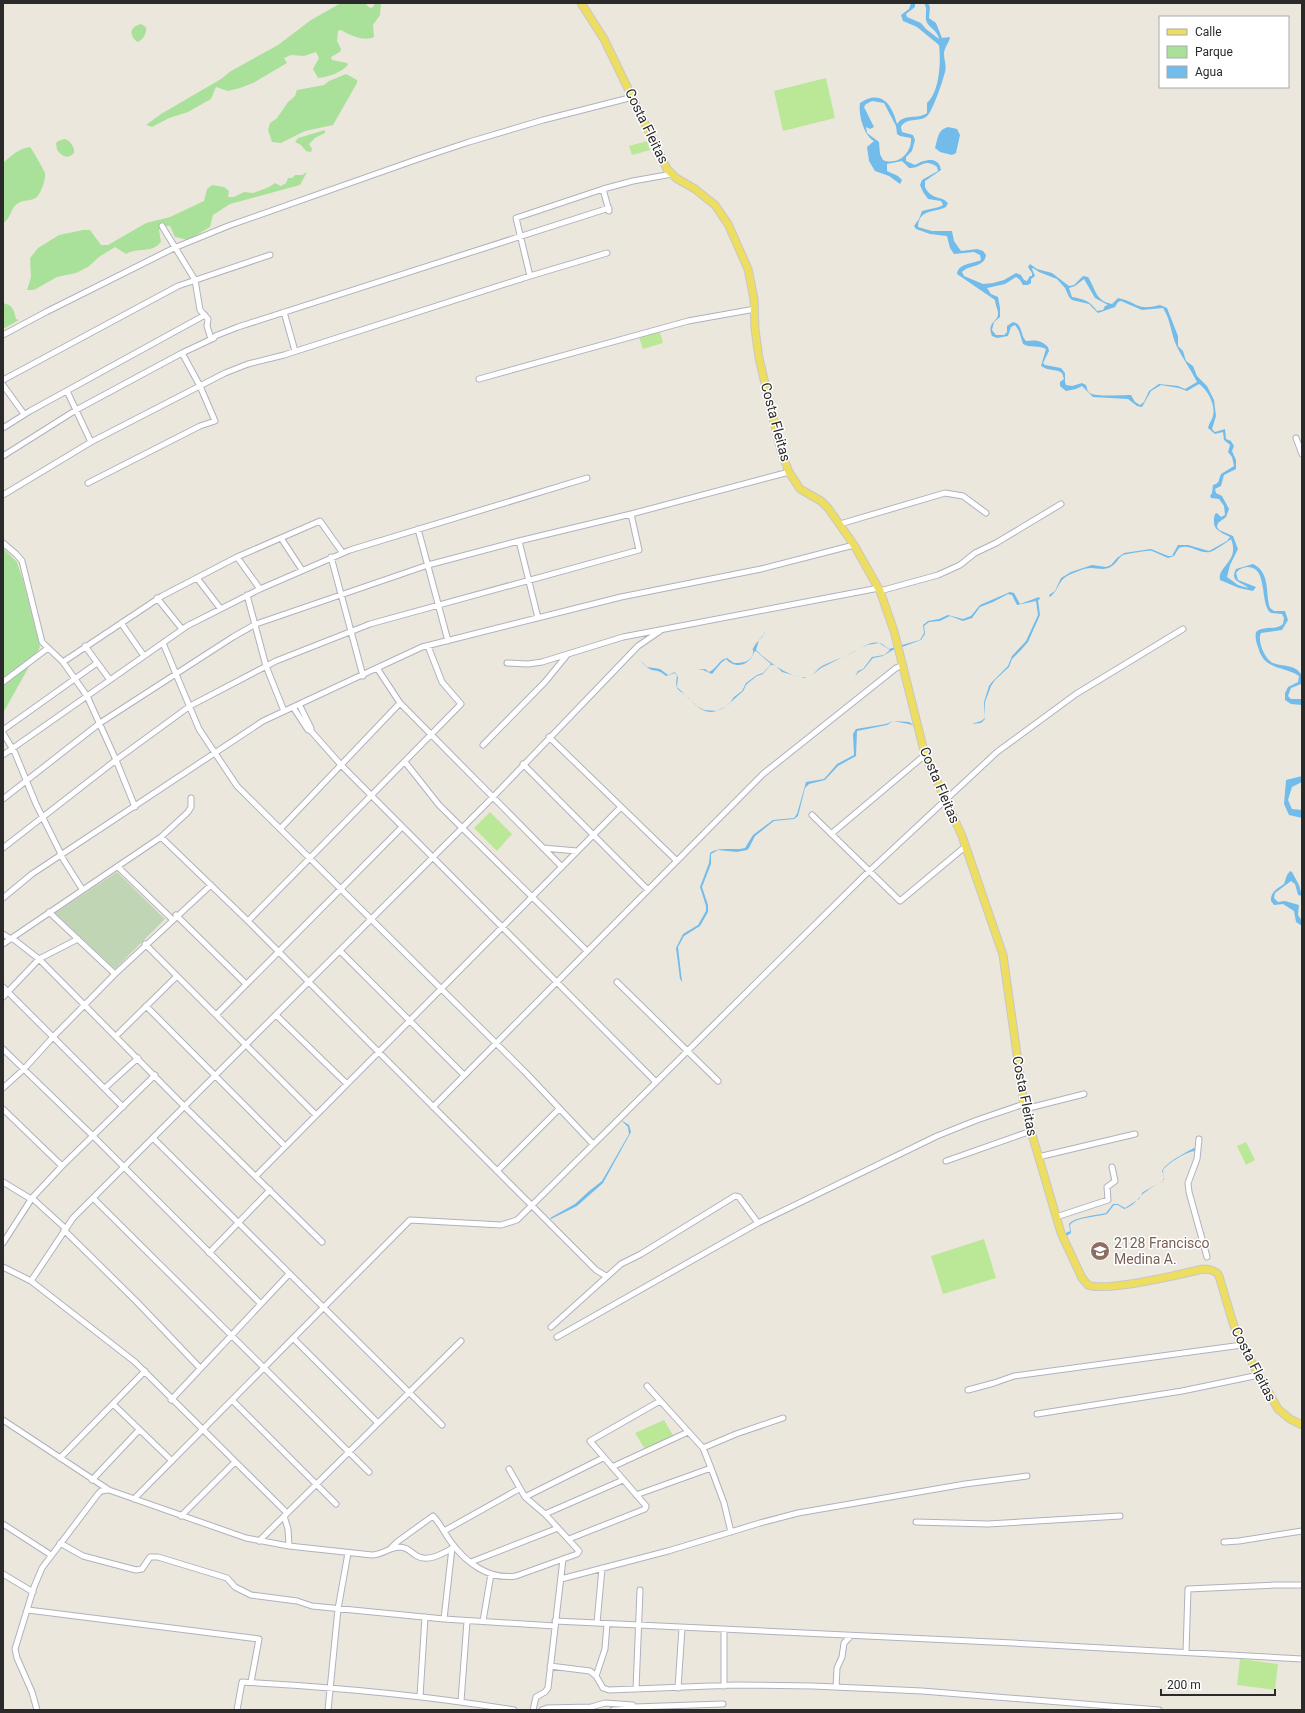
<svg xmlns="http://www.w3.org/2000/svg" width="1305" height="1713" viewBox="0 0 1305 1713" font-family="Roboto,sans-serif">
<rect width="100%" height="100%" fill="#ece7dd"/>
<!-- green -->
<path fill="#aae19a" d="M341,3H365L370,8L373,7L375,3H381L380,15L373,25L374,37C365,42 349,35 341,30L338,31L337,41L341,49L340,52L331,57L332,60L347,63L348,65C341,73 328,77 318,78L313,69L319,58L316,52L304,56L291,55L284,58L287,63L253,83L240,88L228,91L216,87L211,99L188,112L169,118L152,127L146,125L161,114L221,79L231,71L278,45L311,20Z
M141,24L146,27C147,34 143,40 137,42C129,35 129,27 141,24Z
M346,74L357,80V83L333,125L305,131L281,143L272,142L268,130L270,123L277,118L288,102L295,96L297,90L324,85L329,81Z
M325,130V133L315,138L309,144L312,149L311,152L306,151L301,145L295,142L298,138Z
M64,139C70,140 75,147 74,153C68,160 62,156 57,150L56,143L58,141Z
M30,147C32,149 44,170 45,173C46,180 41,192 37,197C31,202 23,199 17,204C10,209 11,219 3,223V163C11,156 19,148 30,147Z
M307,172L300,185L230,204L213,215L210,227L188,240L175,237L170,226H164L159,230L161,242C151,254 138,247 126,254L115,247L99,257L88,267L76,273L57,277L34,290H27L31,277L30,258L38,248L59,235L83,230H90L101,245H108L146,223L170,217L204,201L207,189L212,185L224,187L229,191L228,197H234L244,192L253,193L269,187L275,183L281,186L286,183L288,178H292L295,175H302Z
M3,303C13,305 14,310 16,319L19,320L3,329Z
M3,548L17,562L23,580L40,647L3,713Z"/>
<!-- cemetery -->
<path fill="#c0d5b4" d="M117,872L165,919L115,969L55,913Z"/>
<!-- pitch -->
<path fill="#bbe896" d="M826,78L835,118L783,131L774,91Z
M647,141L650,150L632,155L629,146Z
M660,332L663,343L643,349L639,337Z
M490,812L512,834L497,851L474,828Z
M1246,1142L1255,1160L1246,1165L1237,1146Z
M984,1239L996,1278L943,1294L931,1256Z
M664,1420L674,1437L645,1449L635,1433Z
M1240,1659L1278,1664L1275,1690L1237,1685Z"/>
<!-- water -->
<path fill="#72bceb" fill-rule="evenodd" d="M911,3H915V7L906,14L907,17L921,23L926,29L939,39C937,29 928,28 926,20C925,13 928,9 924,3H928L930,7L929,18L936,23L942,38L950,37C949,44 944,47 944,54C944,60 947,66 945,72C943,80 932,114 926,117C919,122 906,117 901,127L902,132L913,135L915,140L912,151L906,157V161L915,165C923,160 939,155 941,170L925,181V187C932,201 941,195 948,203L946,207C935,213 919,208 918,227L932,231H952L954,241L961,251L977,249L983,251L986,255C984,268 970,264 962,272L964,276L983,284L993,283L1004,280L1016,273L1021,275L1024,280L1027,281L1030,276H1032V273L1028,267L1030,264L1037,269L1052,273L1069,286L1074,285L1083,276L1088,277C1096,289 1095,301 1112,304L1118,298C1140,303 1135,311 1160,305L1167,308L1178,336V346L1183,351L1186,361L1193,366L1197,376L1207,386L1214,400L1216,416L1212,429L1215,432L1225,429L1226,439L1231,441L1234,446L1232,451L1236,460V469L1224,475L1221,486L1215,489L1216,493L1222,496L1229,509L1226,517L1218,523L1217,527L1219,530L1233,536L1238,549L1230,565L1227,577L1238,585L1248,588C1243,582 1229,583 1236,569L1253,564C1271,573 1265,593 1270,608L1274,611H1285L1288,620L1282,630L1261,633C1257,641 1265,660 1273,663C1284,667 1294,664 1301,674V684L1291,688L1288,696L1291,699H1302V705L1291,704L1285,700V693L1288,687L1298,682L1299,676C1283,665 1264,671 1258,647C1256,642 1255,637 1256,632C1265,625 1275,631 1283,624L1284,618L1282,614L1271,613C1259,605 1269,566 1247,567C1242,568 1239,569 1236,573L1238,580L1256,587L1253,591L1239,588L1220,580C1217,566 1240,562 1231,539C1227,542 1214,551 1210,552C1199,554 1189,543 1179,548L1174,556L1168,558C1162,556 1158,553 1152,551C1150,550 1127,554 1123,555C1118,558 1116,564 1112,566C1105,571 1098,568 1091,568C1084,568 1073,573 1067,576C1058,581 1059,590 1050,597L1049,595L1055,591L1061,578L1071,572L1092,565L1106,567L1111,565L1117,558L1124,553L1151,549L1168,556H1172L1178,545H1188L1209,551L1227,541L1230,537C1218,531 1211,529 1215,514L1217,513L1221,517L1225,515L1224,506L1219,499L1211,498L1210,496L1212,493L1213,485C1220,483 1218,481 1221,474L1234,466L1232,457L1228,452L1230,445L1224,440L1223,432L1215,434L1208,428C1209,423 1212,420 1213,416C1216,405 1207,389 1199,384L1187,391L1179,388L1161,385L1151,391L1142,407L1137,406L1128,399L1093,397L1082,386L1076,389L1066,391L1060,386V382L1064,379L1062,373C1055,368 1050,372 1041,366L1046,349C1038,345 1030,348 1023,344L1019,331L1015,325L1011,327L1008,336L997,338L992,336C986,321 999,322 998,313C998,309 995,305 995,300L957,274C958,263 973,264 981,260L980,255L974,252L954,254L950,248L947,236L930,234L916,229L914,226L919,219L922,211L939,207L943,205L941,201L928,199L923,192L920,185L922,180L938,171L937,167C924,157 921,169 909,168L902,161L887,164V171L898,176L902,180L900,184L889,176L875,171L869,161L867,147L874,141C864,136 858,114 860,103C881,89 892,104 897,124C904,113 917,120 927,113V103C940,91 941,61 939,45L917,27L903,21L901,15L909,9ZM872,101L884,103L896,126L897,134L900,136L911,138C912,153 898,166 883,160L880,154L879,142L867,133L866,127L870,129L874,127L864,107L866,104ZM1033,268L1039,272L1057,279L1065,288L1069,297L1072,300L1089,304L1098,313L1115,307L1118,302L1121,301L1142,310L1163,308C1171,320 1171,335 1177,347C1183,359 1191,370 1197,382L1185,389L1178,386L1159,384L1149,391L1144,402L1140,405L1135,402L1131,395C1123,395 1095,397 1090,393C1087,391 1087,388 1086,385L1082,383L1072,386L1066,385L1065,382V373L1061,368L1045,365L1043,363L1049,351L1048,347C1041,340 1035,340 1026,341C1020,335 1023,324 1013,322L1007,326V332L1004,335H996L992,330L994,322L1000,317V308L998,297L991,294L987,288L1005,284L1016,277L1020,280L1023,285H1028L1031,283V279L1035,276L1032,269ZM1084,279L1095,298L1108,305L1105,306L1103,310L1097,311C1090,301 1084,299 1072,297L1069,288L1075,286Z
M948,127L957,129L960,135L956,153L952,155L940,152L935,148C938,139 937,130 948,127Z
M1010,592L1014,593L1020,604L1039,597L1040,599L1038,600L1040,615L1028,642L1020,651L1012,659L1009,667L995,680L991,686L985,702V719L981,723L972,724L981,721L985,718L984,702L989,686L992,682L1008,666L1012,656L1026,641L1038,615L1036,601L1017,605L1012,595L1008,594L993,602L980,607L972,618L963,621L950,616L940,621L929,622L924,626L925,634L921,640L902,647V645L920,640L924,633L923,625L928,621L939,619L948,615L963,619L971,616L980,605Z
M765,631V633L759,640L756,650C766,660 795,683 811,676C815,673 818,668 822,666C835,660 847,656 859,649C865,646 871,641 879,643C882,643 886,647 889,649L896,647V648L883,656L873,658L864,669L859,672L855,676L858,671L863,669L872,657L884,655L890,650L879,643L867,645L821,668L811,676L804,678L782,672L775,665H771C768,667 766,671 763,674C762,675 759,675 757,676C754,678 751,681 748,683C744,686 745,691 741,693C722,710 710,723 689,698C680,689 674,692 677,676L675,673L666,676C657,668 656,673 648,668C645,666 642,662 639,659L647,667L660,669L668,675L675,672L678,677L677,687L697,706L704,710L717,711L729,704L734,697L742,691L746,683L757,675L763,673L771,664L756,651L754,652C752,661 741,669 731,663C729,662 728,661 726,659L721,663L712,674L703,670H697L705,669L709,672C717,669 718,660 727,658L734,663C742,663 752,662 753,653C754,648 751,651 754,647C757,640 764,638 765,631Z
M893,721L887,725L857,731L856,756L838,766L825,780L809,784L805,788L798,816L794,819L774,821L755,836L749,848L747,850L737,852L718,850L711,854V864L702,887L708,905V912L700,926L684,936L678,947L682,982L680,979L676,948L683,934L698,925L706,911V906L700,887L709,863L710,853C719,846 734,851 745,848L753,835L773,820L794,818L797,814L806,782L824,779L837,764L854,755L853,734L856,729L886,724L893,721L909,722L914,725Z
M1302,776V782L1292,787L1288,800L1292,809L1302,810V818L1289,815L1284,804L1286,780Z
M1290,871L1292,872L1299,885L1302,896L1298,895L1295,884L1291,881L1275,893L1274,898L1278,902L1285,901L1299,905L1298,915L1302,921V926L1296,922L1294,911L1283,904L1274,905L1271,901C1270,892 1278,888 1284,884L1287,875Z
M621,1120L629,1125L631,1132L603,1183L577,1206L551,1219L550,1218L575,1204L588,1192L602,1181L629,1134L628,1127Z
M1196,1147L1197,1150L1195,1151C1187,1151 1167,1164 1163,1170L1164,1180C1158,1184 1150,1188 1144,1193C1137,1199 1134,1206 1124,1209L1118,1205H1114L1107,1214C1097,1217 1076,1217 1070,1225L1071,1233L1065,1237L1064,1234L1070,1231L1069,1224C1074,1217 1098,1215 1106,1213L1113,1204H1118L1125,1208L1139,1199L1143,1192L1163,1181L1164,1176L1162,1171C1166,1162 1187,1152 1196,1147Z"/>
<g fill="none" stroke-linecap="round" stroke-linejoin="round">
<!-- minor casing -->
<g stroke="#b0b1be" stroke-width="7">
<path id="minor" d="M603,189L609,211
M162,226L195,280L200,310L208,319L207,326L211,339
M530,276L516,218L603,189L633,181L672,174
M284,312L295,351
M3,335L46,312L174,248L228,226L421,158L469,142L543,120L633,97
M479,379L688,321L755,309
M3,380L178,286L270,255
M3,385L24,414
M67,391L91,442
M3,428L30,411L205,315
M1296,438L1302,454
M3,456L76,410L182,353L214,338L215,336L238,327L609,208
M88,483L200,426L215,421L200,386L182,353
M3,495L91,442L225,373L248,364L284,355L530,276L607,253
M840,524L945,493L963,496L986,513
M418,529L448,641
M281,538L302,570
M519,541L538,618
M3,543L16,554L22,561L42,642L63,662L87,696L116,760
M237,557L260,589
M331,557L363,676
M197,578L220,608
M880,591L938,575L960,565L975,553L996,543L1061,504
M247,595L266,666L284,711
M157,598L182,629
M121,623L144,656
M163,643L199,729L237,786L527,1074L593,1144
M85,646L110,680
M63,662L162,596L237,557L320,521L342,552
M507,663L528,664L542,662L623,637L879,588
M377,668L400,703L562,867
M3,682L48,648
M293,707L308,730L311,731V728L299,704
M3,730L97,663
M311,731L341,765L656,1082
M3,733L15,753L36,804L61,854
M549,737L677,861
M483,745L545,682L567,655
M3,755L187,626L260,589L350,550L587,478
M116,760L135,807
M405,762L439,805L587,951
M523,764L648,890
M3,799L100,723L233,637L256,624L428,565L519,541L631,514L789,472
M812,815L900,901L966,846
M280,829L400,703
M831,834L925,755
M161,837L248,921L596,1270L606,1276
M3,848L116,760L190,706L276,661L370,624L639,550L631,514
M543,848L577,851
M60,854L82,889
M118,867L172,919
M3,898L32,874L263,721L422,647L621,597L761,569L854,545
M49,912L115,974
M176,915L246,984
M248,921L461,704L442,682L428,646
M3,934L11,939
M12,938L39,959L185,1107L322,1242
M3,944L161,837L188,812L191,807V798
M145,944L316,1115
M340,951L464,1075
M617,982L718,1081
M3,987L123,1107
M3,997L39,959L78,939
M146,1006L285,1146
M216,1015L402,827
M276,1015L347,1084
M116,1036L177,976
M3,1049L93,1136L261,1304
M3,1088L24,1069L53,1037L115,974L211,885
M105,1088L138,1058
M433,1107L763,774L896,668L903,665
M3,1109L62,1166
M1025,1109L1084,1094
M153,1138L442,1425
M1199,1139L1197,1159L1188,1183L1189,1192L1207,1257
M1038,1157L1135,1134
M946,1161L1031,1131
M497,1171L559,1109
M256,1176L621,807
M3,1182L31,1199
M32,1198L65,1228
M93,1198L369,1472
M1056,1217L1108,1200L1107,1187L1115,1181L1112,1167
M64,1230L137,1302L200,1368
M3,1243L32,1198L62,1166L155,1075
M209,1253L270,1190
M3,1267L31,1281L135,1362L287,1513
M31,1281L73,1218L493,797L638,646L660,631
M551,1327L621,1264L641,1254L735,1196L739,1197L758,1223
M557,1337L758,1223L937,1136L977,1120L1024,1104
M293,1338L378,1423
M647,1386L703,1448
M968,1390L994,1383L1014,1376L1242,1345
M171,1400L289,1274
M232,1400L336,1504
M113,1404L172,1461
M1037,1414L1182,1391L1259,1375
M3,1420L109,1490L246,1538L289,1546L372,1555C381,1555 389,1548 398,1547C408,1547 410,1552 417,1556C429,1563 445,1552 455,1547
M60,1458L145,1371
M612,1467L688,1432
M711,1468L724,1503L731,1532
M92,1480L139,1430
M636,1495L711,1468L703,1448L736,1434L783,1418
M525,1497L603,1458
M134,1499L410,1220L501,1225L517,1220L864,876L997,752L1076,694L1183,629
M545,1514L623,1480
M181,1516L235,1462
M284,1516L288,1529L289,1546
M916,1522L988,1524L1120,1516
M3,1524L51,1555
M444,1531L519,1489
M569,1539L645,1509L646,1506L590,1441L660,1401
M259,1541L461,1341
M1224,1542L1239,1541L1302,1531
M60,1543L83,1556L136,1570L142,1569L150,1557H158L227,1578L235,1587L251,1595L297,1601L312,1606L444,1619L555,1626
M391,1548L397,1542L433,1516C440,1523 445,1534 451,1542C466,1563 489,1580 516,1576L577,1554L579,1551L545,1514L525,1497L509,1469
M471,1562L558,1528
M3,1574L33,1592
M561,1579L668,1551L760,1523L798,1513L965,1484L1027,1476
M28,1610L259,1639L251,1682
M444,1619L452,1548
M483,1621L491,1574
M555,1621L1013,1643L1302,1659
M597,1623L602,1568
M724,1630V1686
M1186,1652L1188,1589L1275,1585H1302
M550,1666L590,1671L596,1676L603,1688L609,1690L735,1685L813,1686L922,1691L1159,1710
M596,1676L605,1649L607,1624
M836,1687L837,1668L842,1657L844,1643L849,1638V1636
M678,1688L682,1628
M636,1689L640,1590
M420,1696L425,1617
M461,1701L467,1621
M634,1707L723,1704
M37,1710L32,1692L17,1658L15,1649L34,1587L42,1568L98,1494L101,1491L108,1490
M237,1710L242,1682C333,1687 424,1695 514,1710
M328,1710L338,1609L348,1553
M533,1710L536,1697L545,1692L548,1688L563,1559
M542,1710L547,1708L591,1707L605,1703L633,1705L634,1709L613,1710"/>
</g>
<!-- major casing -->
<g stroke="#c8c8c8" stroke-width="9">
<path id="major" d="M581,3L604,39L667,169L676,178L695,189L715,205L728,224L748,269L754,299L755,329L759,358L781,451L789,472L800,489L821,501L828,508L854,545L880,591L894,631L925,755L962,836L1003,955L1024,1104L1031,1131L1061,1233L1082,1278L1088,1285C1105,1292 1182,1274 1203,1269C1210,1269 1216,1270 1219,1276L1233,1323L1242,1345L1278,1409L1290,1419L1302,1425"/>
</g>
<!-- minor -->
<use href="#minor" stroke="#fff" stroke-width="5"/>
<!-- major -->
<use href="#major" stroke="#eddd60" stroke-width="7"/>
</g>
<!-- icons -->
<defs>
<g id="school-disc" transform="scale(1)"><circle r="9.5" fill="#8d6e63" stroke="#fff"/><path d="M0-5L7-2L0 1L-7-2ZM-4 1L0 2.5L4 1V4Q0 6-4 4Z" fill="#fff"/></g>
</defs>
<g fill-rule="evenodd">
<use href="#school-disc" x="1100" y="1251"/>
</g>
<g text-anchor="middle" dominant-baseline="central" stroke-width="3" stroke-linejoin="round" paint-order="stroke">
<!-- street labels -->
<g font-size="14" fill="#2a2a2a" stroke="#fff">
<text transform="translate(647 126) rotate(64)">Costa Fleitas</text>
<text transform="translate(776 422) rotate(75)">Costa Fleitas</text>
<text transform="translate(940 785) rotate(67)">Costa Fleitas</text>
<text transform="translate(1025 1096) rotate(79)">Costa Fleitas</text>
<text transform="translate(1254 1364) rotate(63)">Costa Fleitas</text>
</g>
<!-- education labels -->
<g font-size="14" fill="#785e54" stroke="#fff" text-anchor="start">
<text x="1114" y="1243">2128 Francisco<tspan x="1114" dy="16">Medina A.</tspan></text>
</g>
</g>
<!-- border -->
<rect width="1305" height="1713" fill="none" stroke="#2a2a2a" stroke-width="8"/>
<!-- legend -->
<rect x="1159" y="16" width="130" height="72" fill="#ffffff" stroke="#aaaaaa"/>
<rect x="1167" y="29" width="20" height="6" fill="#eddd60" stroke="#aaaaaa"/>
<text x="1195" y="36" font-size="12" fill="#2a2a2a">Calle</text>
<rect x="1167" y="46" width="20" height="12" fill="#aae19a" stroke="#aaaaaa"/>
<text x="1195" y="56" font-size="12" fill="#2a2a2a">Parque</text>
<rect x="1167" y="66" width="20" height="12" fill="#72bceb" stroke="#aaaaaa"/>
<text x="1195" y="76" font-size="12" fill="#2a2a2a">Agua</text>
<!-- scale -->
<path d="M1161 1689v6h114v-6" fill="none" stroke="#2a2a2a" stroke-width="2"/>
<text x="1167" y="1689" font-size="12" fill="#2a2a2a" stroke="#ffffff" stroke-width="3" paint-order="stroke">200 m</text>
</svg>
